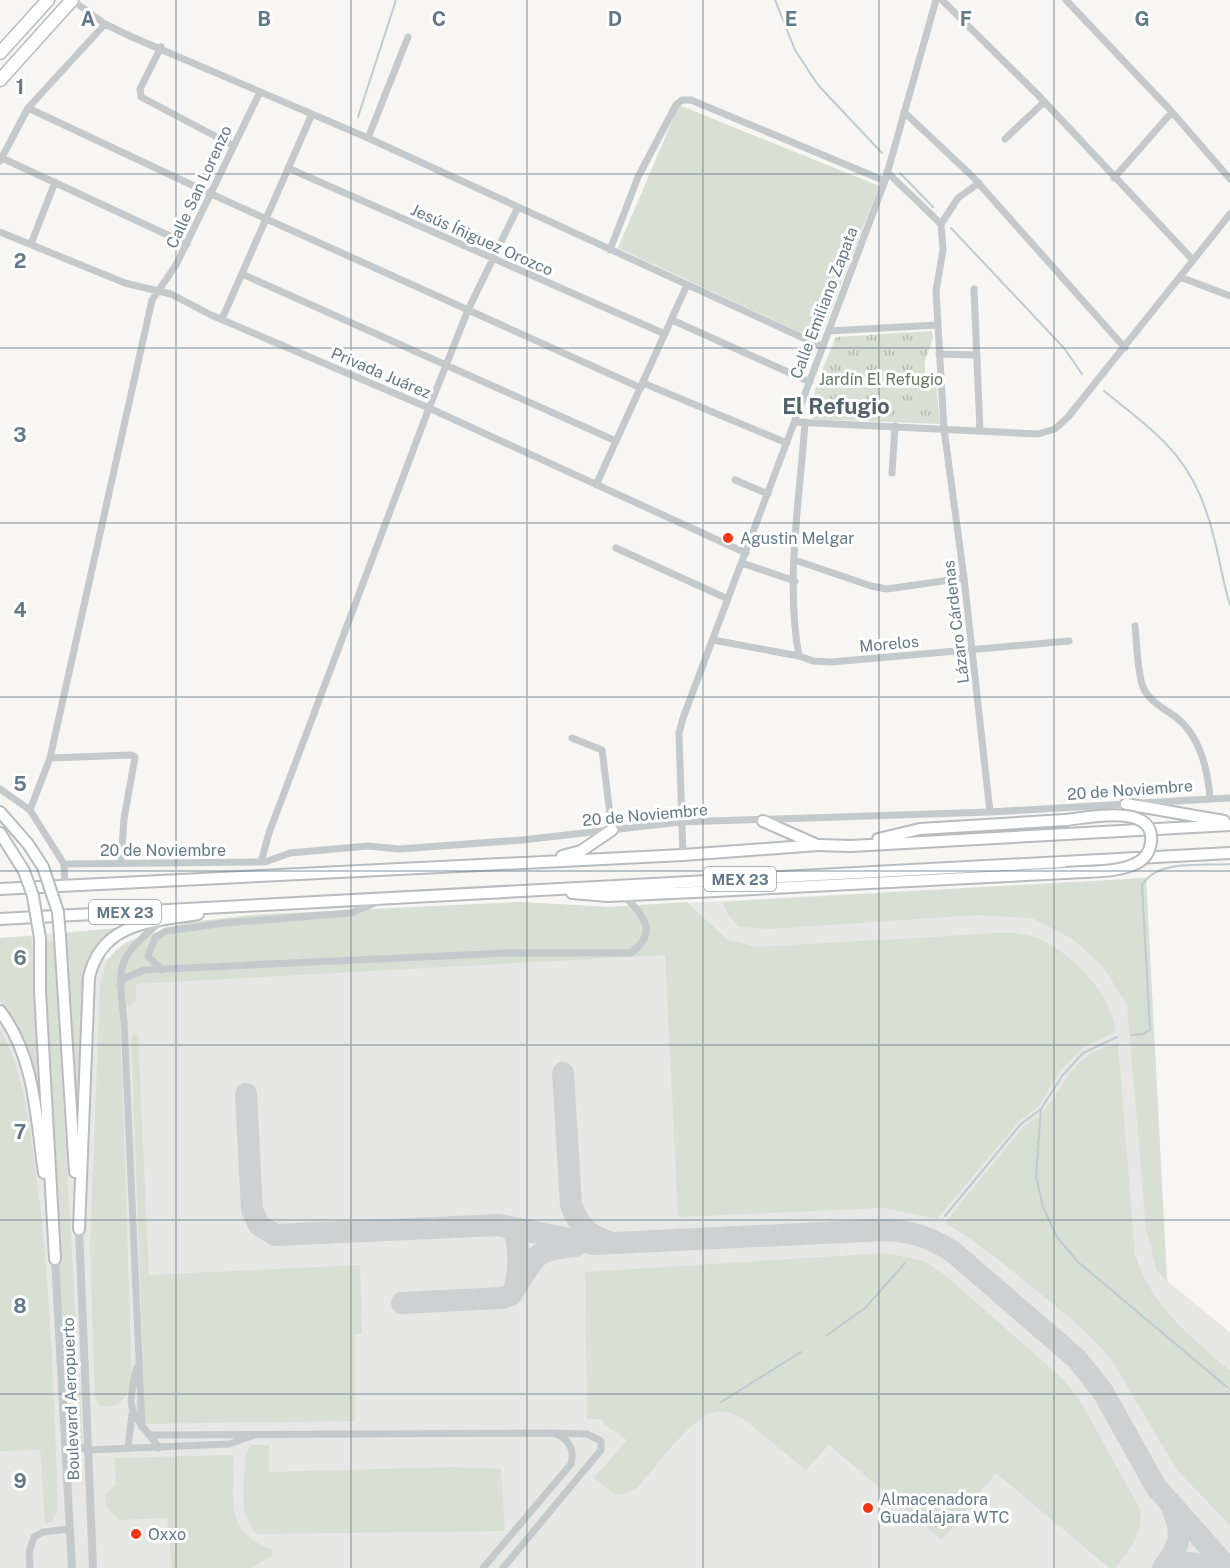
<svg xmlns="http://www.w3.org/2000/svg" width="1230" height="1568" viewBox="0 0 1230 1568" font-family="'Public Sans',sans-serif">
<defs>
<pattern id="park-tufts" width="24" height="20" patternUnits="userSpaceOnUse" patternTransform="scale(1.5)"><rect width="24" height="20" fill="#d8dfd3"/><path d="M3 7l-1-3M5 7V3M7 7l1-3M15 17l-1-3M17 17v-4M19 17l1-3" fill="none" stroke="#b3bab1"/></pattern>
</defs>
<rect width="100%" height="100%" fill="#f7f6f3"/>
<!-- built -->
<path fill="#e7e8e6" d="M1146,878L1167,1281L1230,1332V1568H0V938L117,928L95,947L107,960L127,942L184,923L251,915L520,902L609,907Z"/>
<!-- grass -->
<path fill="#d8dfd3" d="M679,105L879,186L819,341L618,248Z
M1146,878L1167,1281L1157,1271L1146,1229L1127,1005L1104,968L1073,939L1032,918L977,915L770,929L739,927L728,915L723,902Z
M520,902L609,907L687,902L728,940L757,947C821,943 885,940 950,936C969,935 1015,930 1032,936C1067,948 1114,994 1115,1032L1084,1047L1059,1072L1039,1106L1019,1121L937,1219L884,1208L678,1217L665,955L136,984V1001L124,1008L120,1022L132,1378C129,1395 118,1414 98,1404L95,1398L90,1246L100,985L107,960L116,950L127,942L184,923L251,915Z
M117,928L95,947L85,978L76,1151L65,933Z
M31,936L32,943L40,1108L26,1043L0,1001V938Z
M54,941L83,1443H78L73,1436L66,1320L60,1309L42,942Z
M0,1029C25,1074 29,1123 36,1174C51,1285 54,1397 58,1509L52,1522L45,1524L40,1450L0,1451Z
M138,1033L149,1275L360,1265L362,1327V1334H355V1421L137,1424L134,1406L141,1396L144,1383L131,1037Z
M1118,1043L1135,1254C1150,1305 1191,1337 1230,1371V1525L1177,1470L1111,1359C1087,1330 1057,1307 1028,1284C1001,1262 975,1240 945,1223C970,1192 995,1161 1021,1130C1028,1122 1039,1118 1046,1109C1070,1077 1073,1054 1118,1043Z
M887,1253L924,1261L945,1275L1064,1380L1082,1404L1140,1509C1144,1533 1130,1549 1116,1568H1109L996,1473L942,1540L829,1445L806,1470L742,1418C732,1413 722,1409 711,1413C689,1420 653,1471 636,1489L622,1495L615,1494L594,1478L627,1440L604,1424L602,1419H587L585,1272Z
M252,1445H269V1472L454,1467L501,1469L505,1531L257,1534C236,1515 245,1479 246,1452Z
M234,1455C234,1498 223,1533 272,1549V1556L251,1568H172L167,1518L119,1520L107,1507L105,1495L116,1484L114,1458Z"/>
<!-- park -->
<path fill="url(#park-tufts)" d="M932,331L933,338L925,361V377L936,381L940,424L813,419C808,393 827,361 836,337Z"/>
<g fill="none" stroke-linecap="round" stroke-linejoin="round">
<!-- stream -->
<path stroke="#beccd0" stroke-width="2" d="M775,0L795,50L818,85L882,153
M358,117L396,0
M900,173L933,207
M951,228L1064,348L1082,374
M1104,391C1163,438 1196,461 1214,538C1220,560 1223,583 1230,605
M1131,1035L1143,1034L1150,1030L1142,885C1158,859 1202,866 1230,864
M1041,1109L1036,1176L1043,1207L1057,1237L1078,1262L1227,1387
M945,1216L1021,1124L1041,1109L1062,1076L1083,1053L1117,1037
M826,1336L865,1308L905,1263
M721,1402L801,1352"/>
<!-- taxiway -->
<path stroke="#cdd1d2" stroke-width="22" d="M563,1073L571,1204C577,1224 589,1237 610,1242
M246,1094L252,1210L259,1225L275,1235L499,1225L594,1244L884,1230C911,1231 930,1237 953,1252L1077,1359L1103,1392L1156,1487L1228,1568
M516,1287C537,1254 535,1250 575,1246
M402,1303L502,1298L511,1295C520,1284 521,1240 512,1229L499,1225
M1163,1568C1179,1548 1184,1535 1173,1510
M1170,1568L1190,1563L1221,1568"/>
<!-- primary casing -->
<g stroke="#b6bcbf" stroke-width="14">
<path id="primary" d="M818,845L851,846"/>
</g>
<!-- trunk casing -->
<g stroke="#b8bcbf" stroke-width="14">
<path id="trunk" d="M1126,804L1224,821
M0,812L28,844L43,867
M763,821L815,844
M0,833L24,871
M878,839L920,829L1065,820
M851,846L1230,825
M562,856L581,851L612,830
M0,889L683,855L818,845
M572,893L608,896L715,891L1066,873
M0,919L1230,853
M60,937L75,1172
M40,938V991L55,1259
M0,1011C35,1056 36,1118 44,1173
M79,1229L89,977C102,922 151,922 198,914"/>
</g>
<!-- motorway casing -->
<g stroke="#b8bcbf" stroke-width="15">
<path id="motorway" d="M0,53L48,0
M0,80L72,0"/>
</g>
<!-- minor -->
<path stroke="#c4c9cc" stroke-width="7" d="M72,0L105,24L132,37L368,138L823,347
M942,0L1038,95L1193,260
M1066,0L1172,112L1230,179
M161,47L140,89L141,97L232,145
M28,108L209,193L641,388
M904,112L972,176L1125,348
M368,138L408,37
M1005,139L1044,102
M2,158L187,244
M0,161L28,108L105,24
M288,168L665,334
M887,172L941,224
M1114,178L1172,112
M979,183L958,198L941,224L943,250L936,291L944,429L964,578L990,812
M0,232L125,283L171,294L211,315L429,408L746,553
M31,244L55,182
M610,250L638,177L676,105L682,100H691L885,181
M242,274L616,441
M1180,277L1230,296
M974,289L980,431
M222,319L312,114
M672,320L810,382
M829,331L937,325
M939,354L975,355
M643,383L787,443
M795,422L1038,434L1055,429L1068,417L1230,214
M892,473L895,426
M735,480L768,494
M596,485L687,285
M616,548L728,599
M795,560L871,586L887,589L964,578
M742,563L795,581
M1135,626C1137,643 1137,672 1143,687C1150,703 1164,708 1177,718C1200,736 1208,771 1210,798
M713,640L799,656L813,661L832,662L1069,641
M799,656C785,581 800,498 805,422
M572,738L602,750L612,830
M50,758L131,755L135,757L124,819L121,863
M0,789L30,810L64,864L65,886
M1142,803L1230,798
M30,810L50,758L152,300L176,265L260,92
M683,855L679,733L683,718L885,181L936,0
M261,862L269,833L429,408L468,310L518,207
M64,864L265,862L290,853L368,846L399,849L522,840L681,822L990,812L1128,804
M162,970L148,956L155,938L166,931L224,923L350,913L383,900
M120,986L125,978L144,970L507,953H631C660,931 642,914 623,895
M137,1367C124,1417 133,1411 159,1448
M142,1427L124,1020C117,963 117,959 161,921
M68,1430L71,1443L88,1450L229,1444L255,1435
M150,1435L553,1433L587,1434L601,1441V1450L503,1568
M128,1448L132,1414
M30,1568L29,1553L34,1537L43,1532L70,1529
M483,1568L571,1464C575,1451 569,1439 556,1434"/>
<!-- tertiary -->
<path stroke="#c4c9cc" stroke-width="8" d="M79,1229L93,1568
M55,1259L72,1568"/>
<!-- primary -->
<use href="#primary" stroke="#fff" stroke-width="10"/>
<!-- trunk -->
<use href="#trunk" stroke="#fff" stroke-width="10"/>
<!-- motorway -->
<use href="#motorway" stroke="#fff" stroke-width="12"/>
<!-- trunk-bridge casing -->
<g stroke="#b8bcbf" stroke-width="14" stroke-linecap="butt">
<path id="trunk-bridge" d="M1065,820C1088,818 1155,802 1151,842C1150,852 1144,860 1135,864C1116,873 1087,871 1066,873
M43,867L58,912L60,937
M24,871L33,896L40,938"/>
</g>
<!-- trunk-bridge -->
<use href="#trunk-bridge" stroke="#fff" stroke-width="10"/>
</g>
<!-- grid -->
<path fill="none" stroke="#627987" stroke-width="1.5" stroke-opacity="0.55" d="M176,0V1568M351,0V1568M527,0V1568M703,0V1568M879,0V1568M1054,0V1568M0,174H1230M0,348H1230M0,523H1230M0,697H1230M0,871H1230M0,1045H1230M0,1220H1230M0,1394H1230"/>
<!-- markers -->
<g fill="#f53714" stroke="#fff" stroke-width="2">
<circle cx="728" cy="538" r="6"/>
<circle cx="868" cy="1508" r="6"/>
<circle cx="136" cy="1534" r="6"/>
</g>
<g text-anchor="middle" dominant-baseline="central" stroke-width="6" stroke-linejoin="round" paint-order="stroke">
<!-- shield labels -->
<g fill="#fff" stroke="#91a1ab" stroke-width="1.5">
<rect x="704" y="867" width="72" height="24" rx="4.5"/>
<rect x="89" y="900" width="72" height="24" rx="4.5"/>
</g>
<g font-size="15" font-weight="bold" fill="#627987">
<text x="740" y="879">MEX 23</text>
<text x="125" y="912">MEX 23</text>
</g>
<!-- street labels -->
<g font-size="16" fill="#627987" stroke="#fff">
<text transform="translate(199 187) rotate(-65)">Calle San Lorenzo</text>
<text transform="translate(482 240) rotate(24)">Jesús Íñiguez Orozco</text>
<text transform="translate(824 303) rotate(-69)">Calle Emiliano Zapata</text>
<text transform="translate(381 373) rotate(23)">Privada Juárez</text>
<text transform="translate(956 622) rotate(-97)">Lázaro Cárdenas</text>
<text transform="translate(889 644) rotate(-5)">Morelos</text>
<text transform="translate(1130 790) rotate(-4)">20 de Noviembre</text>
<text transform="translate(645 815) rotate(-5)">20 de Noviembre</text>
<text x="163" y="850">20 de Noviembre</text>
<text transform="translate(71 1399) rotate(-92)">Boulevard Aeropuerto</text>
</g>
<!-- park labels -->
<g font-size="16" fill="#65785e" stroke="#fff">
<text x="881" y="379">Jardín El Refugio</text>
</g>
<!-- poi labels -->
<g font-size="16" fill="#627987" stroke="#fff" text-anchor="start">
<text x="740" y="538">Agustin Melgar</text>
<text x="880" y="1499">Almacenadora<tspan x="880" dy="18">Guadalajara WTC</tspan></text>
<text x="148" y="1534">Oxxo</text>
</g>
<!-- district labels -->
<g font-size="22" font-weight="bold" fill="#51626b" stroke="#fff">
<text x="836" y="406">El Refugio</text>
</g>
</g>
<g font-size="20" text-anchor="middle" font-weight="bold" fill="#627987" stroke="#fff" stroke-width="6" stroke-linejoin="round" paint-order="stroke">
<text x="88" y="26">A</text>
<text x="264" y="26">B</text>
<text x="439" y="26">C</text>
<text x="615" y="26">D</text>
<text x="791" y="26">E</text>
<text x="966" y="26">F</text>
<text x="1142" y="26">G</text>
<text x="20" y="94">1</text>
<text x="20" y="268">2</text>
<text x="20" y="442">3</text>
<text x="20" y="617">4</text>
<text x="20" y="791">5</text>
<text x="20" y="965">6</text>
<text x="20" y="1139">7</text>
<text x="20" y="1313">8</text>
<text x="20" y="1488">9</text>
</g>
</svg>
